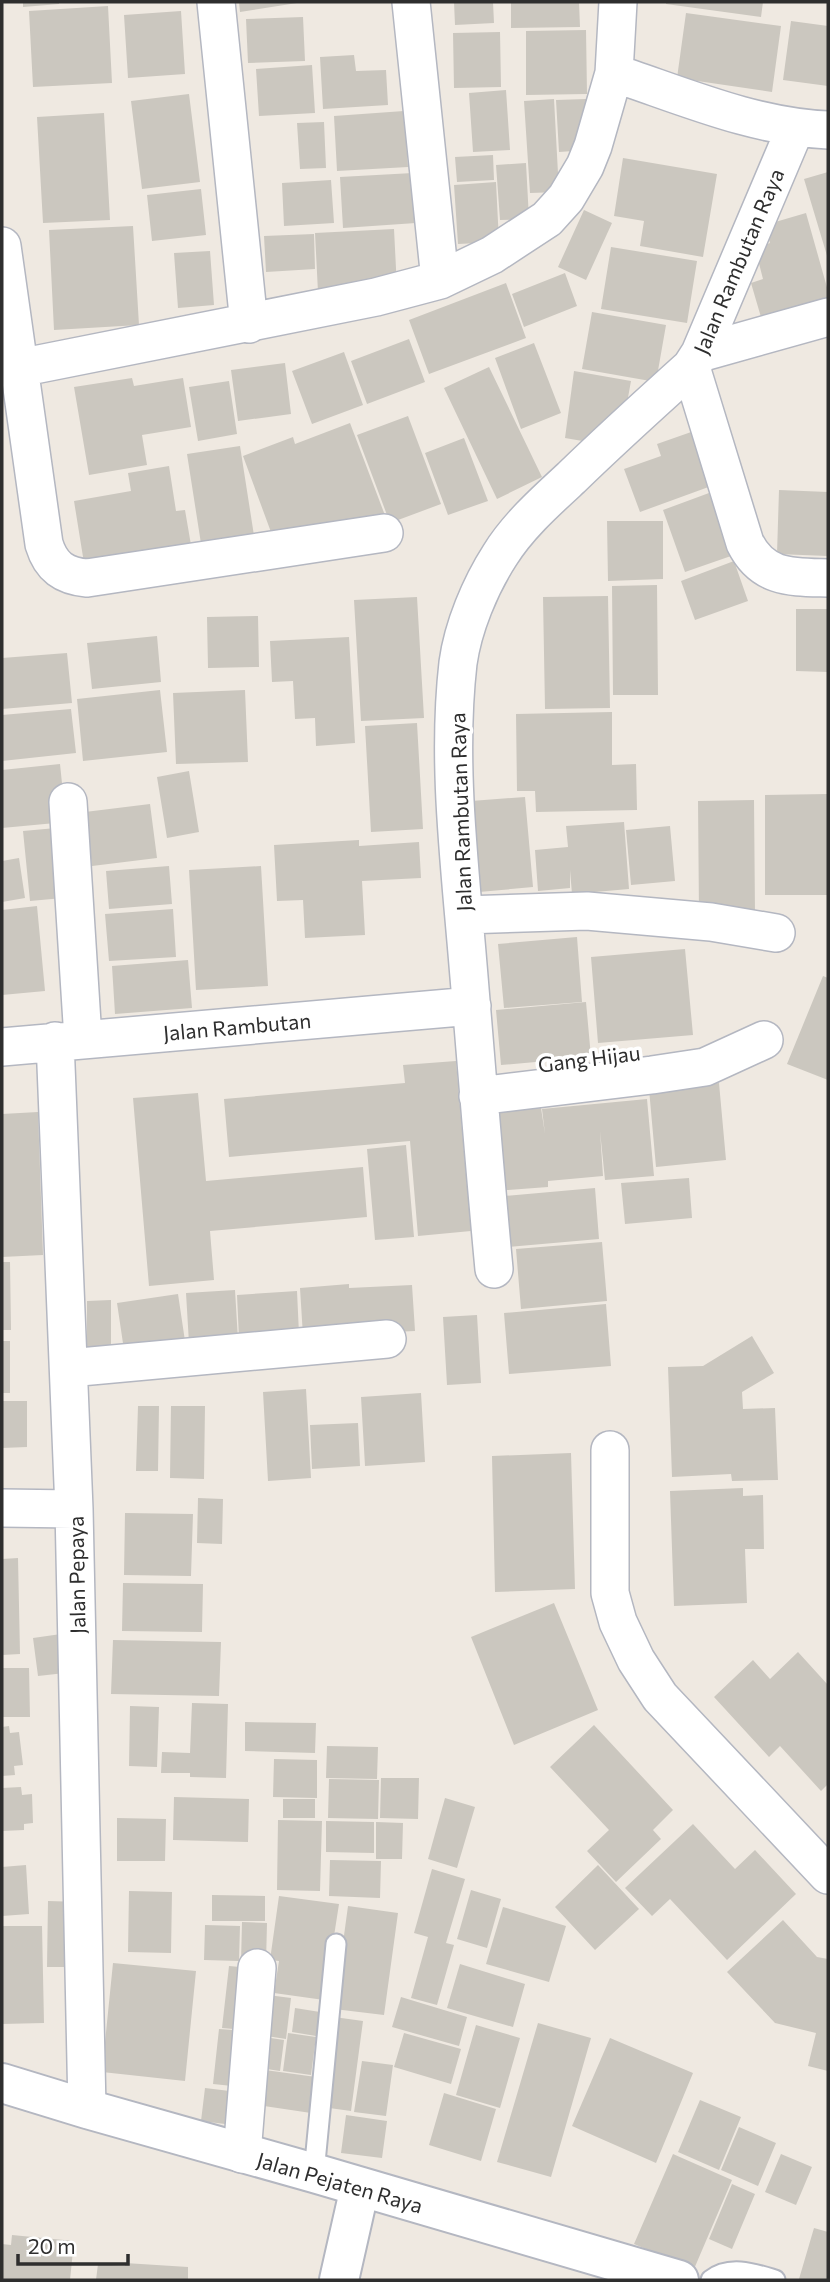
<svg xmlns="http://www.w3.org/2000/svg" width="830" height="2282" viewBox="0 0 830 2282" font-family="Commissioner,sans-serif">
<rect width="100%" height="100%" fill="#efe9e1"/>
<!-- building -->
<path fill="#cbc7bf" d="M23,2H59V4L23,7Z
M239,2H297V3L240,12Z
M454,2H493L494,23L455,25Z
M511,2H579L580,27L511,28Z
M666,2H763L761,17L666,4Z
M108,6L112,83L33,87L29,11Z
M181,11L185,74L128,78L124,15Z
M686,13L781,26L772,92L677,78Z
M303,17L305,61L248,63L246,19Z
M791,21L828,26V86L783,80Z
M586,30L587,94L526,95V31Z
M500,32L501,87L454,88L453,33Z
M354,55L356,71L386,70L388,105L323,109L320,57Z
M312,65L315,113L259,116L256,69Z
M506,90L510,150L473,152L469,93Z
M189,94L200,182L142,189L131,101Z
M554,99L559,192L530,193L524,101Z
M586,99L588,150L559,152L556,100Z
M404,111L408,167L337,171L334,116Z
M104,113L110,220L43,223L37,117Z
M324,122L326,168L300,169L297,123Z
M493,155L494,180L457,182L455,157Z
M623,158L717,174L703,257L640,246L644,221L614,216Z
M526,163L529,219L500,220L496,165Z
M828,172V259L804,179Z
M413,173L416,223L343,228L340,177Z
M331,180L334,223L284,226L282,183Z
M496,182L499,242L458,244L454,185Z
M201,189L206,235L152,241L147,195Z
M584,210L612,223L586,280L558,267Z
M806,213L828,291V305L763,324L751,283L763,279L755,248L770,243L765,225Z
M133,226L139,325L54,330L49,230Z
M394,229L397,288L318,292L315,233Z
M314,234L315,269L266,272L264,236Z
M611,247L697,261L687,323L601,309Z
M210,251L214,305L178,308L174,253Z
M565,273L577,306L524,327L512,294Z
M506,283L526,338L429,374L409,320Z
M592,312L666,325L656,382L582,369Z
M409,339L425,382L367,404L351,361Z
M534,343L561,413L521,429L495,358Z
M344,352L363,405L312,424L292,371Z
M285,363L291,414L238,421L231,370Z
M489,367L542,477L497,499L444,388Z
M574,371L631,381L623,425L600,444L565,438Z
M132,378L134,386L183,378L191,427L142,435L147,465L89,475L74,387Z
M229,381L237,434L198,441L189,387Z
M408,416L441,504L390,523L357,435Z
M350,423L386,518L275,543L243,456L293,437L295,444Z
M694,431L714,485L640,512L624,469L661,456L657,444Z
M464,438L488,501L448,515L425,453Z
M240,446L255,542L202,550L187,454Z
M169,466L176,511L185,510L191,545L84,563L74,501L131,491L128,473Z
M779,490L828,492V556L777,554Z
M709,493L731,556L685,572L663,510Z
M607,521H663V579L608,581Z
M734,561L748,601L695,620L681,581Z
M657,585L658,695H613L612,586Z
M608,596L610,708L545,709L543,597Z
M417,597L424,718L361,721L354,600Z
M796,609H828V672L796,671Z
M258,616L259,667L208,668L207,617Z
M157,636L161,682L92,689L87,643Z
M349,637L355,743L316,746L315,718L295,719L293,681L272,682L270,641Z
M67,653L72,703L2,709V658Z
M160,690L167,752L83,761L77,699Z
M245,690L248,762L176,764L173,693Z
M71,709L76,753L2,761V715Z
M612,712V765L636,764L637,810L536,812L535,791H517L516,714Z
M417,723L423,829L371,832L365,726Z
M60,764L66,822L2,828V770Z
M189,771L199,832L167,838L157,777Z
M828,794V895H765V795Z
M525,797L533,887L479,892L471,801Z
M754,800L755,914H699L698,801Z
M150,804L157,858L92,866L85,812Z
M624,822L629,889L572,894L570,870V888L538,891L535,850L568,847L566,826Z
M670,826L675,881L631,885L626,830Z
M56,828L63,898L30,901L23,831Z
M359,840V846L419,842L421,878L362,881L365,935L305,938L303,900L277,901L274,845Z
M19,858L25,898L2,902V861Z
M169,866L172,904L109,909L106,871Z
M261,866L268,986L196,990L189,870Z
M37,906L45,991L2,995V910Z
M173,909L176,957L109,961L105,914Z
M577,937L582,1002L504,1008L498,944Z
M685,949L693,1035L598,1043L591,957Z
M188,960L192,1008L115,1014L112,966Z
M823,976L828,978V1080L787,1064Z
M586,1002L591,1057L501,1065L496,1010Z
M456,1061L471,1231L418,1236L410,1141L229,1157L224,1099L405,1083L403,1065Z
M719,1083L726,1160L656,1167L649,1089Z
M198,1093L206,1181L363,1167L367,1217L210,1231L214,1280L149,1286L133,1098Z
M647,1099L654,1176L605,1180L600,1131L603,1176L548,1181V1187L495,1191L488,1113L541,1108L545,1134L542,1109Z
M38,1112L43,1255L2,1257V1114Z
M406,1145L414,1237L375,1240L367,1149Z
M689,1178L692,1218L625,1224L621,1183Z
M595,1188L599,1239L508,1247L504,1196Z
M602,1242L607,1301L521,1309L516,1249Z
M2,1262H10L11,1330H2Z
M349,1284V1288L412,1285L415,1331L303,1336L300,1288Z
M235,1290L238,1340L189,1343L186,1293Z
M297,1291L299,1334L239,1338L237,1295Z
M178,1294L185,1341L124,1350L117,1303Z
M111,1300V1357H87V1301Z
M606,1304L611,1366L509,1374L504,1313Z
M477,1315L481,1383L447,1385L443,1317Z
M752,1336L774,1373L742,1392L743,1409L775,1408L778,1480L732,1481L731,1474L672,1477L668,1367L703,1366Z
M2,1341H10V1393H2Z
M306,1389L311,1478L268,1481L263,1392Z
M421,1393L425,1462L365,1466L361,1397Z
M2,1401H27V1447L2,1448Z
M138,1406H159L158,1471H136Z
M171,1406H205L204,1479L170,1478Z
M358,1423L360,1466L312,1469L310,1425Z
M571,1453L575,1589L495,1592L492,1456Z
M743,1488V1496L763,1495L764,1549H745L747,1603L674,1606L670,1491Z
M198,1498L223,1499L222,1544L197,1543Z
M125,1513L193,1514L191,1576L124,1575Z
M18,1558L20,1654L2,1655V1559Z
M123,1583L203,1584L202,1632L122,1631Z
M554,1603L598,1710L514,1745L471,1637Z
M61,1634L65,1673L38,1676L33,1638Z
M113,1640L221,1642L219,1696L111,1694Z
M798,1652L828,1685V1784L821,1791L780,1746L769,1757L714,1697L753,1660L770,1679Z
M2,1668H29L30,1717H2Z
M192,1703L228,1704L226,1778L190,1777V1773H161L162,1752L190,1753Z
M130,1706L159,1707L157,1767L129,1766Z
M245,1722L316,1723L315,1753L245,1751Z
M594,1725L673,1810L653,1830L661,1839L616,1882L587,1851L609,1830L550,1767Z
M9,1726L10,1733L19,1732L23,1765L14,1766L15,1775L2,1776V1727Z
M327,1746L378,1747L377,1779L326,1778Z
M274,1759L317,1760V1798L273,1797Z
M381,1778H419L418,1819L380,1818Z
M329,1779L379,1780L378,1819L328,1818Z
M21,1787L22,1795L32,1794L33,1823L24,1824V1830L2,1831V1788Z
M174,1797L249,1799L248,1842L173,1840Z
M445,1798L475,1807L457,1868L428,1859Z
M283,1799H315V1818H283Z
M117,1818L166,1819L165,1861H117Z
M278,1820L322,1821L320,1891L277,1890Z
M326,1821L374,1822V1853L326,1852Z
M376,1822L403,1823L402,1859H376Z
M693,1824L735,1869L755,1850L796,1894L727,1960L670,1899L652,1916L625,1888Z
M330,1860L381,1861L380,1898L329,1896Z
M26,1865L29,1914L2,1916V1867Z
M598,1865L639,1909L595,1950L555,1907Z
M432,1869L465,1879L446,1943L454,1945L437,2005L411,1998L428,1937L414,1933Z
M471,1890L501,1899L487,1948L457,1939Z
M129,1891L172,1892L171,1953L128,1952Z
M212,1895L265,1896V1921H212Z
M279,1896L339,1904L324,2000L274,1993L279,1961L270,1960Z
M48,1901L81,1902L80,1967H47Z
M348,1906L398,1913L384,2015L334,2009Z
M503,1907L566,1926L549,1982L486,1964Z
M783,1920L817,1957L828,1959V2071L808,2066L816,2033L775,2023L727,1972Z
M242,1922L267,1923L266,1963L241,1962Z
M205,1925L240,1926L239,1961L204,1960Z
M2,1926H42L44,2023L2,2024Z
M113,1963L196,1971L185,2081L102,2072Z
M460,1964L525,1984L513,2027L447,2008Z
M229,1966L251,1968L245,2030L222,2028Z
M268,1995L291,1998L286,2039L260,2035Z
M401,1997L467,2017L459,2046L392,2027Z
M295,2008L320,2012L316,2036L292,2032Z
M334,2017L363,2021L351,2111L322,2107Z
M538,2023L591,2038L551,2177L497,2162Z
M476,2025L520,2038L500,2108L456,2095Z
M219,2029L247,2031L242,2087L213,2084Z
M288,2033L316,2037L311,2075L283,2071Z
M404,2033L461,2049L451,2084L394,2067Z
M264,2037L284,2040L280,2071L260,2068Z
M610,2038L693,2073L656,2163L572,2126Z
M362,2061L393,2065L386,2116L354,2112Z
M251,2068L316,2077L311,2113L250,2104Z
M205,2088L246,2093L241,2126L201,2121Z
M444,2093L496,2109L481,2161L429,2145Z
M700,2100L741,2117L719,2170L678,2152Z
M346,2115L387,2121L382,2158L341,2153Z
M739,2127L776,2143L758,2186L721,2170Z
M673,2154L732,2180L694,2269L634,2244Z
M781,2154L812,2167L796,2205L765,2192Z
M732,2184L755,2194L732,2249L709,2239Z
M814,2228L828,2232V2280L799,2279Z
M12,2235L74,2241L70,2280H2V2244L11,2245Z
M125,2263L188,2267V2280H96L98,2264L125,2266Z"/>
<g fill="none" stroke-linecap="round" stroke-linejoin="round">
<!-- lane casing -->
<g stroke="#b4b7c1" stroke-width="23">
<path id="lane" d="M314,2173L336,1944
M711,2280C730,2265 755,2274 775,2280"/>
</g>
<!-- street casing -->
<g stroke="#b4b7c1" stroke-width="40">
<path id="street" d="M216,2L249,324
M411,2L440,280
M614,73C683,96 754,127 828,130
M2,246L44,544C51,567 64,576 87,578L384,533
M700,353L828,317
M691,367L745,543C763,579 792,577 828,578
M19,368L376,297L440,280L492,255L547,219L566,198L585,166L593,146L614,73L618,2
M68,802L83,1039
M464,915L587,911L711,922L776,933
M55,1041L74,1509L87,2109
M2,1047L472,1006
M478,1096L652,1075L705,1067L764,1040
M494,1269C484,1164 476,1059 467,953C459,858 447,759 458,663C463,627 480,586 500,555C518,526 546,501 571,478C610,440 651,403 691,367L700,353L795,129
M69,1368L387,1339
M610,1450V1593L618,1622L636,1660L660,1697L828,1875
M2,1508L74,1509
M242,2154L257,1968"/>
</g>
<!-- secondary casing -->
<g stroke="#b4b7c1" stroke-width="42">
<path id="secondary" d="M2,2083L87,2109L314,2173L679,2280
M339,2280L360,2187"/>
</g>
<!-- lane -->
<use href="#lane" stroke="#fff" stroke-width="19"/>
<!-- street -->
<use href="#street" stroke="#fff" stroke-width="37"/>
<!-- secondary -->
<use href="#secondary" stroke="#fff" stroke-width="38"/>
</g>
<g text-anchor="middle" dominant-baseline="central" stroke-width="7" stroke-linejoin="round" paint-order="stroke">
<!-- street labels -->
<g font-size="21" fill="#2e2e2e" stroke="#fff">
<text transform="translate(738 261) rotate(-67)">Jalan Rambutan Raya</text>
<text transform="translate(460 812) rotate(-92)">Jalan Rambutan Raya</text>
<text transform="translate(237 1026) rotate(-5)">Jalan Rambutan</text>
<text transform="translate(589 1058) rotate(-7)">Gang Hijau</text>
<text transform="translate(76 1575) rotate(-91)">Jalan Pepaya</text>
<text transform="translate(340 2182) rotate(16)">Jalan Pejaten Raya</text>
</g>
</g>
<!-- border -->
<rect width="830" height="2282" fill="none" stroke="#2e2e2e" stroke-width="7"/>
<!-- scale -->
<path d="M18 2254v10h110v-10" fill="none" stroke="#2e2e2e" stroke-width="3.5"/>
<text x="28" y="2254" font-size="21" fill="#2e2e2e" stroke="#ffffff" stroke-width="5" paint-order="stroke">20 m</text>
</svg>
